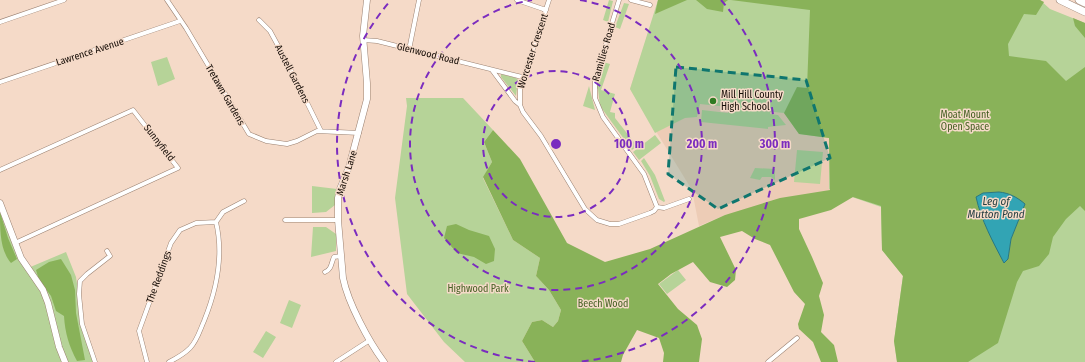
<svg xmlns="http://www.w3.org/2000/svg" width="1085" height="362" viewBox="0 0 1085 362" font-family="'Fira Sans Condensed',sans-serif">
<rect width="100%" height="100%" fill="#f5dac8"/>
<!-- built -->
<path fill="#edccb6" d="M687,0H728L799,134L829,138L830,190L725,215L699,226L692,190L630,89L654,15Z"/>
<!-- green -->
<path fill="#b6d398" d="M609,0L613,1L608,22L603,20Z
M658,0H1040L1050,9L1085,23V362H897L894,341L903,276L882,250L881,207L829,189V138L799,134L784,113L700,104L697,117L685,118L655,133L630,89Z
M624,3L629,4L620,29L615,27Z
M167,57L175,79L158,86L151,62Z
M603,62L610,64L601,90L615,94L610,112L615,113V118L637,146L632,150L600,106L598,89L596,88Z
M501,74L516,78L518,80L516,96L501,77Z
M589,86L595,110L583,106Z
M406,98H463L493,130L484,142L492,162L483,178L513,240L540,258L536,276L549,290L561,310L558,321L553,327L542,320L532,322L522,341L535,362H465L444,342L407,294L395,198L407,106Z
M729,108L770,112V114L778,115L786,125L768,127V129L701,122L702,110L728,113Z
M655,135L661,143L639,160L633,152Z
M797,150L823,152L820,184L794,182Z
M644,158L655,175L665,201L664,202L659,199L650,176L641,161Z
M755,168L775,169V180L771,177H762L760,180L750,178Z
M312,186L337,189L335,205L326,212L312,213Z
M0,203L28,268L66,252L76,277L83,325L93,362H0Z
M313,227H326L336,234V251L311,257Z
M678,270L686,280L667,294L659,284Z
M289,300L301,305L292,328L280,323Z
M266,331L276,337L263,358L253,352Z"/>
<!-- forest -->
<path fill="#89b259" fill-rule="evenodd" d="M658,0H687L655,14Z
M696,0H728L724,3L723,12L707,9Z
M731,0H1040L1044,2L1036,15L1024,14L1008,44L1009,56L1046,61L1066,81L1085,67V211L1080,206L1066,219L1053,237L1049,254L1039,266L1023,271L1017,282L998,343L968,362H897L894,341L903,276L882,250L881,206L853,197L831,210L799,219V229L812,257L823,283L819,296L824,315L821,332L834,345L838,362H821L813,342L799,329L798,324L805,304L794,292L770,245L755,239L742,231L720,237L736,270L735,280L727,287L710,282L693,262L671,274L658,284L678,309L697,325L702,339L699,362H663L664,353L659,338L637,330L623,355L621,362H535L522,341L532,322L542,320L553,327L558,321L561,310L549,290L536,276L540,258L513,240L483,177L492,162L484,142L493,130L520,159L567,243L605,262L650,249L725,215L780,198L830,190L829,138L799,134L784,113L797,87L807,88L810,10ZM999,192L1025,204L1011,239L1008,259L1004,263L986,226L978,205L983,193Z
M1073,18L1085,23V38L1075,26Z
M0,212L8,238L17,259L11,263C0,250 0,231 0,212Z
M456,224L469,230L489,236L495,249L494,261L486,264L474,257L457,253L444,238L447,226Z
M61,259L71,275L75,290L76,313L85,360L77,361C69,346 65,333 64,316L56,311L51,296L39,280L36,270L49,262Z"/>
<!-- water -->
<path fill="#32a4b4" stroke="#2a7780" d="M999,192C1009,193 1017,197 1025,204L1011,239L1008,259L1004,263C993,242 981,220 976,197L983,193Z"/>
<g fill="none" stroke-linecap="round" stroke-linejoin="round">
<!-- street casing -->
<g stroke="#9a8171" stroke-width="5">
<path id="street" d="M167,0L186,28L249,134L266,141L287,144L297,141L317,131L359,133
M517,0L546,10
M549,0L520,88V105L523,112L541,136L585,209L597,220L610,224H619L650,213L654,211L657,207
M619,0L595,80V98L603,117L644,174L657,207
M631,0L650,5
M259,20L270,31L288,64L321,131
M0,22L64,0
M363,40L377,41L522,77
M409,50L419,0
M492,70L515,101L520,105
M0,82L180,21
M0,170L133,110L178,168L15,243
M657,207L664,208L689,199
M285,220H338
M325,272C332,269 331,263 334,257L341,256
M95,362L82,324L79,294L80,281L87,274L110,256L107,251
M147,362L139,331L171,243L180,230L196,223L216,222L223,212L244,201
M169,362C177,358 184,354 190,348C197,341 200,330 204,321C217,289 224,256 216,222
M336,362L370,340
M768,362L797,338"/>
</g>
<!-- secondary casing -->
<g stroke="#9a8171" stroke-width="7">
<path id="secondary" d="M0,203L21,258L43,290L48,303L59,347L65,362"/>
</g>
<!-- primary casing -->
<g stroke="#9a8171" stroke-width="7">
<path id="primary" d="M367,0L363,36L367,83V99L349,167L340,189L338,198V220L343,278C348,303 369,342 384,362"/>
</g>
<!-- highway casing -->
<g stroke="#9a8171" stroke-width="8">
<path id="highway" d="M1060,0L1085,12
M1079,0L1085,3"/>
</g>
<!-- street -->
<use href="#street" stroke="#fff" stroke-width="4"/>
<!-- secondary -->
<use href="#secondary" stroke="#fff" stroke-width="6"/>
<!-- primary -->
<use href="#primary" stroke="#fff" stroke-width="6"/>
<!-- highway -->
<use href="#highway" stroke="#fff" stroke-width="7"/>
</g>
<!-- marked area -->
<path fill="#0f766e" fill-opacity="0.2" stroke="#0f766e" stroke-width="3" stroke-dasharray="8 5" stroke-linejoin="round" d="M676,67L806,80L830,158L718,209L668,174Z"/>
<!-- distance rings -->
<g fill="none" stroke="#7b2cbf" stroke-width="2" stroke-dasharray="7 5">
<circle cx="556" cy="144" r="73"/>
<path d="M580 0A146 146 0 1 1 532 0"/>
<path d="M535 362A219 219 0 0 1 391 0M721 0A219 219 0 0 1 577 362"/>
</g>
<!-- markers -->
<circle fill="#2f7b22" stroke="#f5dac8" stroke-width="1.5" cx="713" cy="101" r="4"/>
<g text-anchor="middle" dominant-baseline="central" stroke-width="3" stroke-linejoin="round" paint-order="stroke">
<!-- street labels -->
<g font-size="10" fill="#160d07" stroke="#f5dac8">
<text transform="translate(533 51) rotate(-72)">Worcester Crescent</text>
<text transform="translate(90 52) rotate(-18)">Lawrence Avenue</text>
<text transform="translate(604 52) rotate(-74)">Ramillies Road</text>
<text transform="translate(428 54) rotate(14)">Glenwood Road</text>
<text transform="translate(292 74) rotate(63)">Austell Gardens</text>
<text transform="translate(225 95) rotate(60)">Tretawn Gardens</text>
<text transform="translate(159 143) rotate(52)">Sunnyfield</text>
<text transform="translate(347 173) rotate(-72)">Marsh Lane</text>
<text transform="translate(159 277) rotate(-70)">The Reddings</text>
</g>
<!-- poi labels -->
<g font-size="10" fill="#160d07" stroke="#f5dac8" text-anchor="start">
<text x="721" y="95">Mill Hill County<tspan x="721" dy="12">High School</tspan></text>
</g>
<!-- park labels -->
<g font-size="10" fill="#456023" stroke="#f5dac8">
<text x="965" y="115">Moat Mount<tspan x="965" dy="12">Open Space</tspan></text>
<text x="478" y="289">Highwood Park</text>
<text x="603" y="304">Beech Wood</text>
</g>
<!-- water labels -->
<g font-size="11" font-style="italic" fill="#274044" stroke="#f5dac8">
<text x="996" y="201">Leg of<tspan x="996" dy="13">Mutton Pond</tspan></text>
</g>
</g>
<circle cx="556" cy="144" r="6" fill="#7b2cbf" stroke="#f5dac8" stroke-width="2"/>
<g font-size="12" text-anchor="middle" font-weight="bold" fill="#7b2cbf" stroke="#f5dac8" stroke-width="3" stroke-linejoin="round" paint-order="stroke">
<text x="629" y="148">100 m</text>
<text x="702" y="148">200 m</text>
<text x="775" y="148">300 m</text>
</g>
</svg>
